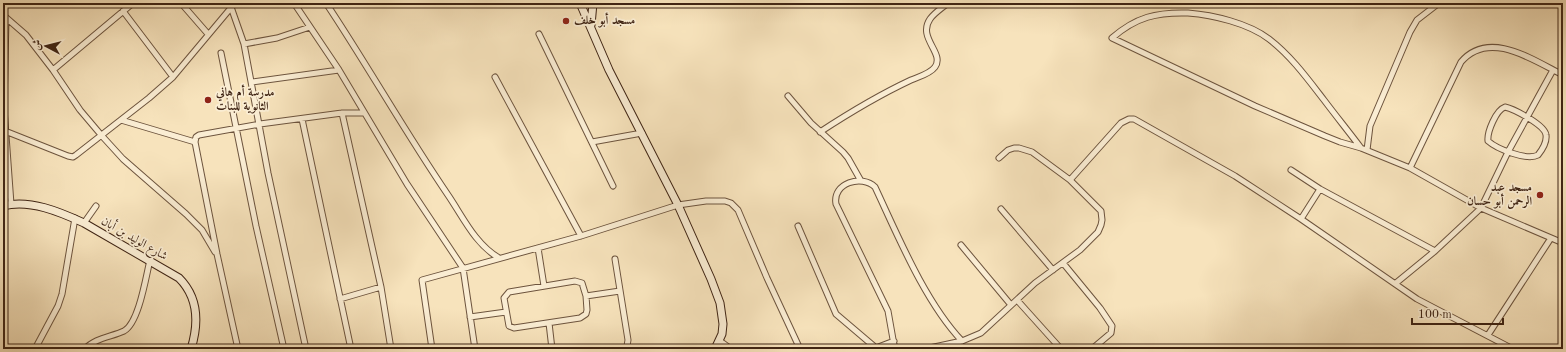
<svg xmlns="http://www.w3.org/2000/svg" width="1566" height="352" viewBox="0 0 1566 352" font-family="'Old Standard TT',Amiri,serif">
<rect width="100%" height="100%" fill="#f7e3bc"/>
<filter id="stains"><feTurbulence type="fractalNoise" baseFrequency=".005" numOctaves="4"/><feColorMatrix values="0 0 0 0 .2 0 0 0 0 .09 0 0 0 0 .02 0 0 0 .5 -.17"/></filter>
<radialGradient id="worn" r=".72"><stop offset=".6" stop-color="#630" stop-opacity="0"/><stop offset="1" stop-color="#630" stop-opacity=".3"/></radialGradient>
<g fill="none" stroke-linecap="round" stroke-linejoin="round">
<!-- street casing -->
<g stroke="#6d543e" stroke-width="7">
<path id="street" d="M181,3L208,34
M294,3L339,70L407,184L463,268L475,349
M326,3C368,66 405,132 448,195C463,217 475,244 499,258
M231,7L244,44L268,173L306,349
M123,11L173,77
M3,15L26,35L53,70L80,110L102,136L123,159L186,214L202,230L215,252
M6,18L4,108L11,204
M539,34L613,186
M244,44L277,38L310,27
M221,53L256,226L284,349
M53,70L133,3
M495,77L581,236
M252,82L339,70
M788,96L811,123L843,152L848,158L861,181
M1505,107C1514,109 1545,125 1546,135C1547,142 1542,150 1538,155C1527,161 1497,149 1488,141C1487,132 1496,110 1505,107Z
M342,113L381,287L391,349
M302,119L351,349
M121,120L195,142
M5,131L68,156L73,157L76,155L149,98L173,77L235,3
M820,132C849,113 879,95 911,80C918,77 930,74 935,67C945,53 917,38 930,19C934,13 942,8 948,3
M592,142L642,133
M1361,148C1349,132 1336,116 1324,100C1307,78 1291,56 1269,39C1248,23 1213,15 1188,13C1157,12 1136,17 1112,38L1255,106L1325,136L1340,142L1361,148L1410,168L1481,208L1563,243
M1367,150L1370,126L1410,32L1417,20L1439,3
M1410,168L1461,62C1489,29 1533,60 1563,75
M1291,170L1320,189L1435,251
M1070,180L1121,123L1129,119H1134L1235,176L1301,219L1417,299L1513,349
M1001,209L1053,270
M1301,219L1320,189
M84,223L96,206
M798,226L836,314L876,348
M961,245L1011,305
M538,248L544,286
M615,259L628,340L627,346L623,349
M1063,263L1100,308L1112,326L1111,333L1092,349
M1396,283L1435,251L1481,208L1508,152L1553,70
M586,296L587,310L586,314L580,318L514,328L509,326L504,298L509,292L575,281L582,283L586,296L620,291
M340,299L381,287
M1017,300L1061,349
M470,317L506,312
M549,323L552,349
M1488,335L1551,238
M720,341L731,349
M35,349L58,306L62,294L75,218
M85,349C95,338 111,337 124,331C139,323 146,276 150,260
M238,349L217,254L195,142L196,137L199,135L260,124L342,113H364
M432,349L422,280L581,236L678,205L706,201H725L731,203L738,210L767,278L800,349
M873,349L894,341
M898,349L894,345L888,311L836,204C832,183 862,174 875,187C898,236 925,302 962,341
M925,349L962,341L981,333L1035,283L1080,250L1098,232L1101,225L1102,220L1101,211L1070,180L1032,152L1019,148H1014L1008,150L999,158"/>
</g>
<!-- secondary casing -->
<g stroke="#3f2414" stroke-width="9">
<path id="secondary" d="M580,3L609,70L678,205L711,279L720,303L723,324L722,334L715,349
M591,25L593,3
M3,206C30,199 60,212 84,223L179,278C199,298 199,323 191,349"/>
</g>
<!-- street -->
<use href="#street" stroke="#faedd3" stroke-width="5"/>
<!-- secondary -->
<use href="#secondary" stroke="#faedd3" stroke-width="7"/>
</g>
<!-- markers -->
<g fill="#8f2418" stroke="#faedd3" stroke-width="1.5">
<circle cx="566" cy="21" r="4"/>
<circle cx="208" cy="100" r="4"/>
<circle cx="1540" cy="195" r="4"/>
</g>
<g text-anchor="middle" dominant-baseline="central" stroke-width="3.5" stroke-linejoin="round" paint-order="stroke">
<!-- poi labels -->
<g font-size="12" font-weight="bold" fill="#3f2414" stroke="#faedd3" text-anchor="start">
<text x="574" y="21">مسجد أبو خلف</text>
<text x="216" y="93">مدرسة أم هاني<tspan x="216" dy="14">الثانوية للبنات</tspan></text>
<text x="1532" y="188" text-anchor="end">مسجد عبد<tspan x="1532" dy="14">الرحمن أبو حسان</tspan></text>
</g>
<!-- street labels -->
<g font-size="12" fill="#3f2414" stroke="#faedd3">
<text transform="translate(134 239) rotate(30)">شارع الوليد بن أبان</text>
</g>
</g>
<!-- margin -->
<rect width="1566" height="352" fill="none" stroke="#f7e3bc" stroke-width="16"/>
<rect x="4" y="4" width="1558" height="344" fill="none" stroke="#3f2414" stroke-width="2"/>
<rect x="8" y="8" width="1550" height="336" fill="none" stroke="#3f2414"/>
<!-- north arrow -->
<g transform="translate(46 46) rotate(277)" stroke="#faedd3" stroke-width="3" paint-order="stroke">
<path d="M0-3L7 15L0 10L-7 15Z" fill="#3f2414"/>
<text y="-6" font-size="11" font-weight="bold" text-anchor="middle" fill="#3f2414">ش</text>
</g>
<!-- scale -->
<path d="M1412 318v6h91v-6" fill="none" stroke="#3f2414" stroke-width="2"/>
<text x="1418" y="318" font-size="12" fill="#3f2414" stroke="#faedd3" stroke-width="3" paint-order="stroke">100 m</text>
<rect width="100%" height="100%" filter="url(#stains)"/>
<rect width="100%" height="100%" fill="url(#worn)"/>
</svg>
